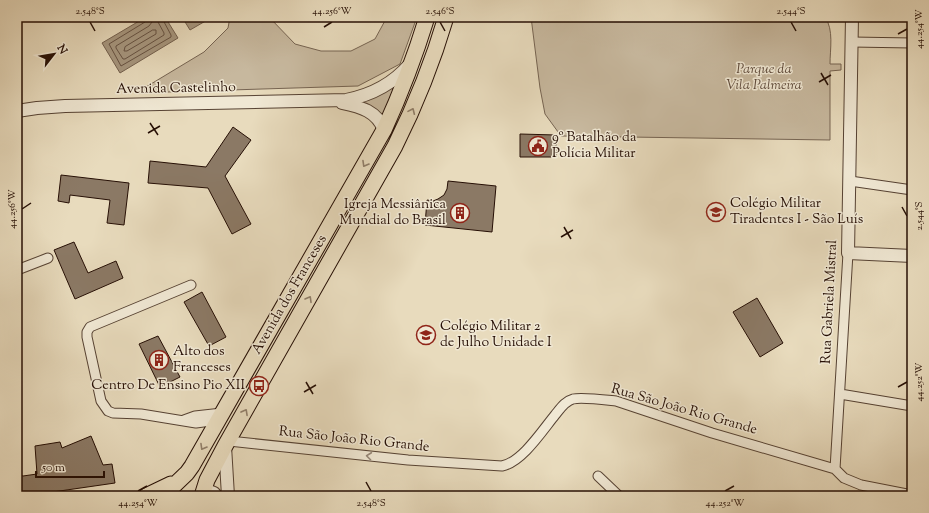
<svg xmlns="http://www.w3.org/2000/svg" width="929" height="513" viewBox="0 0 929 513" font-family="'Sorts Mill Goudy',serif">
<rect width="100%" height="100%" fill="#e8dbbd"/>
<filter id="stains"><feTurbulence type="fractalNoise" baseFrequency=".005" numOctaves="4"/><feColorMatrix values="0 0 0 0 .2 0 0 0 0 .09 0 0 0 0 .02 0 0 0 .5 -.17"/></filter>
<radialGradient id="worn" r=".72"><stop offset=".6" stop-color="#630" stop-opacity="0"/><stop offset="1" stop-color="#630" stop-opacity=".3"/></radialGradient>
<!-- green -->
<path fill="#c7b89e" stroke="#766452" d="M230,17H269L295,44L321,51H351L375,39L387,17H417L400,64L358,86L136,93L204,52L228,28Z
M531,17H825C834,30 830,49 830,64H841V70L830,71V140L561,136L545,114L540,88Z
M397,84L383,115L358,100Z"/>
<!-- water -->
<path fill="#a6967e" stroke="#73604e" d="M146,17H165L178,38L120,73L102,43Z
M182,17H208L209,19L190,30Z"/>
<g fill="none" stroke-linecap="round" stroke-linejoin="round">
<!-- shore -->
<path stroke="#665242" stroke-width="1" d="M147,17L145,22L109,44L121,66L171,37V35L163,20L162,17
M152,17V22L149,26L116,46V48L123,59H125L164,35V33L158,22L157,17
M153,30H156V34L127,51H124L125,47Z"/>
</g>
<!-- building -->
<path fill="#8b7965" stroke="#260f05" d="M233,127L251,140L225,176L251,224L232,234L208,188L148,183L150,161L206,167Z
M520,134L556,135V157H520Z
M61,175L129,183L124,225L107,223L110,200L70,195L69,203L58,201Z
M448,181L496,186L492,232L425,225L427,200L433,201L438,199L444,195L447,189Z
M74,242L88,273L116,261L123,278L75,299L54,250Z
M202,292L226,337L209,346L184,302Z
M757,298L783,343L760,357L733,312Z
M158,336L180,377L160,387L139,344Z
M91,436L103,465L112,464L115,483L25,496L17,492V474L23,476L37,474L35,446L60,442L62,448Z"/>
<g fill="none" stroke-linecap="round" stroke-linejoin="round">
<!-- minor casing -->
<g stroke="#564233" stroke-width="11">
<path id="minor" d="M852,42L912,43
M850,181L912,190
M17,270L48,258
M191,285L90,327L87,332V337L101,401L108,411L113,413L141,414L196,423L218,420
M840,394L912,406
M184,420L195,416L222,413
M229,441L408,460L502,466C522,462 542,431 555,415C560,409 565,401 573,399C582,397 606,400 616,401L712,433L835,469L844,478L861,485L912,495
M835,469L848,253
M598,476L619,496"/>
</g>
<!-- tertiary casing -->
<g stroke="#564233" stroke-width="14">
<path id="tertiary" d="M852,17L848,253L912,256
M342,103C361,107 377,111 384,130
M17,111L37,108L65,106L346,100C372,95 393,84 410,64
M225,446L228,496
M209,491L214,493L216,496"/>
</g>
<!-- primary casing -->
<g stroke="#260f05" stroke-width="17">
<path id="primary" d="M146,496L171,484
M163,496L187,473L192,466L384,130C401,93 415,56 427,17
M202,496L207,480L225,446L395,146C416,104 433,61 446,17"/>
</g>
<!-- minor -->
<use href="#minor" stroke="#f0e8d4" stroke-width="9"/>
<!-- tertiary -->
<use href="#tertiary" stroke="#f0e8d4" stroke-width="12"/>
<!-- primary -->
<use href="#primary" stroke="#e8dbbd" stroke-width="15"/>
</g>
<!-- one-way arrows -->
<defs><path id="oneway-chevron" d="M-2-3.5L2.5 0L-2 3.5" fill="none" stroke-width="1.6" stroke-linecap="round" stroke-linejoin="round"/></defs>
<g stroke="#917f6a">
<use href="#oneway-chevron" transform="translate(412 111) rotate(-66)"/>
<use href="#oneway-chevron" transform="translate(365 164) rotate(120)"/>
<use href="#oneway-chevron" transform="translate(309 299) rotate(-60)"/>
<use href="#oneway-chevron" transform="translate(245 412) rotate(-61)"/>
<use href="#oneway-chevron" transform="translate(203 447) rotate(120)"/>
</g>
<use stroke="#958677" href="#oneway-chevron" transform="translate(369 456) rotate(-173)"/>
<!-- ticks -->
<path fill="none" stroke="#260f05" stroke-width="1.5" d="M90,22L95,31M440,22L445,31M791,22L796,31M324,27L332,22M898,34L907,29M821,73L828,85M819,82L831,75M150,123L158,135M148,133L160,126M902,207L907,216M22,209L31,203M564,227L571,239M561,237L573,230M306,382L313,394M898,387L907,382M304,392L316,385M366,482L371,491M138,491L147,486M725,491L734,486"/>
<!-- icons -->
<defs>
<g id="civic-ring" transform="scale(1)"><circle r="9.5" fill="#f0e8d4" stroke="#8f2418" stroke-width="1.5"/><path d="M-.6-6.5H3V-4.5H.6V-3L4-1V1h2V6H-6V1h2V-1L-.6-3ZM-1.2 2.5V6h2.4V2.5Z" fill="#8f2418"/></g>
<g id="school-ring" transform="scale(1)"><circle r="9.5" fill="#f0e8d4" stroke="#8f2418" stroke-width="1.5"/><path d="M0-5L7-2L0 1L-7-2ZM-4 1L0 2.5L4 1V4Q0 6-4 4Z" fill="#8f2418"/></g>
<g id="building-ring" transform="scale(1)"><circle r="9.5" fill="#f0e8d4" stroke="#8f2418" stroke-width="1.5"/><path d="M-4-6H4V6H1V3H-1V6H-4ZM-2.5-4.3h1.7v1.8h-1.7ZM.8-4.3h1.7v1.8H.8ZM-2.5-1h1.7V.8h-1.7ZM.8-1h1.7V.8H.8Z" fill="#8f2418"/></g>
<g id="bus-ring" transform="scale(1)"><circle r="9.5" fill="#f0e8d4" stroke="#8f2418" stroke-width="1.5"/><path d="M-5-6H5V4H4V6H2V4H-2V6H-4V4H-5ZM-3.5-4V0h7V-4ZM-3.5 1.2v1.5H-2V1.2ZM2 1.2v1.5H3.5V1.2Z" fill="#8f2418"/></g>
</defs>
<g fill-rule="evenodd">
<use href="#civic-ring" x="538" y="146"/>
<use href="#school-ring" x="716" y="212"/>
<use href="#building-ring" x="460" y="213"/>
<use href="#school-ring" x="426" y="335"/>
<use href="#building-ring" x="159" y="360"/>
<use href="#bus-ring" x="259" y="386"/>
</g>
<g text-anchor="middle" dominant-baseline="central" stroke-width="3" stroke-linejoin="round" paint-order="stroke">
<!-- park labels -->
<g font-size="14" font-style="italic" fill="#5e4a3b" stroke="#f0e8d4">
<text x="764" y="70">Parque da<tspan x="764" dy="16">Vila Palmeira</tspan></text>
</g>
<!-- street labels -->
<g font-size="14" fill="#260f05" stroke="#f0e8d4">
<text transform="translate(176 89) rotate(-1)">Avenida Castelinho</text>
<text transform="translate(290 295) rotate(-60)">Avenida dos Franceses</text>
<text transform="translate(830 302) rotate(-87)">Rua Gabriela Mistral</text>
<text transform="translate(684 410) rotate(16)">Rua São João Rio Grande</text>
<text transform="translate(354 440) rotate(6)">Rua São João Rio Grande</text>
</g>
<!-- poi labels -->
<g font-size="14" fill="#260f05" stroke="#f0e8d4" text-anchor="start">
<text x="552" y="138">9º Batalhão da<tspan x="552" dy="16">Polícia Militar</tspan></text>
<text x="730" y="204">Colégio Militar<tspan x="730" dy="16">Tiradentes I - São Luís</tspan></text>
<text x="446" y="205" text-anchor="end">Igreja Messiânica<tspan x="446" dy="16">Mundial do Brasil</tspan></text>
<text x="440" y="327">Colégio Militar 2<tspan x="440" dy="16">de Julho Unidade I</tspan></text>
<text x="173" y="352">Alto dos<tspan x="173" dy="16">Franceses</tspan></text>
<text x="245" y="386" text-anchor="end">Centro De Ensino Pio XII</text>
</g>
</g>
<!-- margin -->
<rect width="929" height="513" fill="none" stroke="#e8dbbd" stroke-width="44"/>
<!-- north arrow -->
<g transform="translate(54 54) rotate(59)" stroke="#f0e8d4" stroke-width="3" paint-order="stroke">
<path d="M0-3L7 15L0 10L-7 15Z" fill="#260f05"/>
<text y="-6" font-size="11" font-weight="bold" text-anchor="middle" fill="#260f05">N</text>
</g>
<!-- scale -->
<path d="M36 471v6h68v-6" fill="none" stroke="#260f05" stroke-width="2"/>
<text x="42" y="471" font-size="12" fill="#260f05" stroke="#f0e8d4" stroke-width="3" paint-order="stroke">50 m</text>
<rect x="22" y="22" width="885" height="469" fill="none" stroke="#260f05" stroke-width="1.5"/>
<g font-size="10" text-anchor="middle" fill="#260f05">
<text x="90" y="14">2.548°S</text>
<text x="332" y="14">44.256°W</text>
<text x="440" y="14">2.546°S</text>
<text x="791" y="14">2.544°S</text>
<text transform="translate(918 29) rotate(-90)" y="4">44.254°W</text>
<text transform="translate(11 209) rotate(-90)" y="4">44.256°W</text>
<text transform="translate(918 216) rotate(-90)" y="4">2.544°S</text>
<text transform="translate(918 382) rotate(-90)" y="4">44.252°W</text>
<text x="138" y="506">44.254°W</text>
<text x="371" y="506">2.548°S</text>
<text x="725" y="506">44.252°W</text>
</g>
<rect width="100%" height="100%" filter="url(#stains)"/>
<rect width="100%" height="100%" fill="url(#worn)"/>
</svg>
